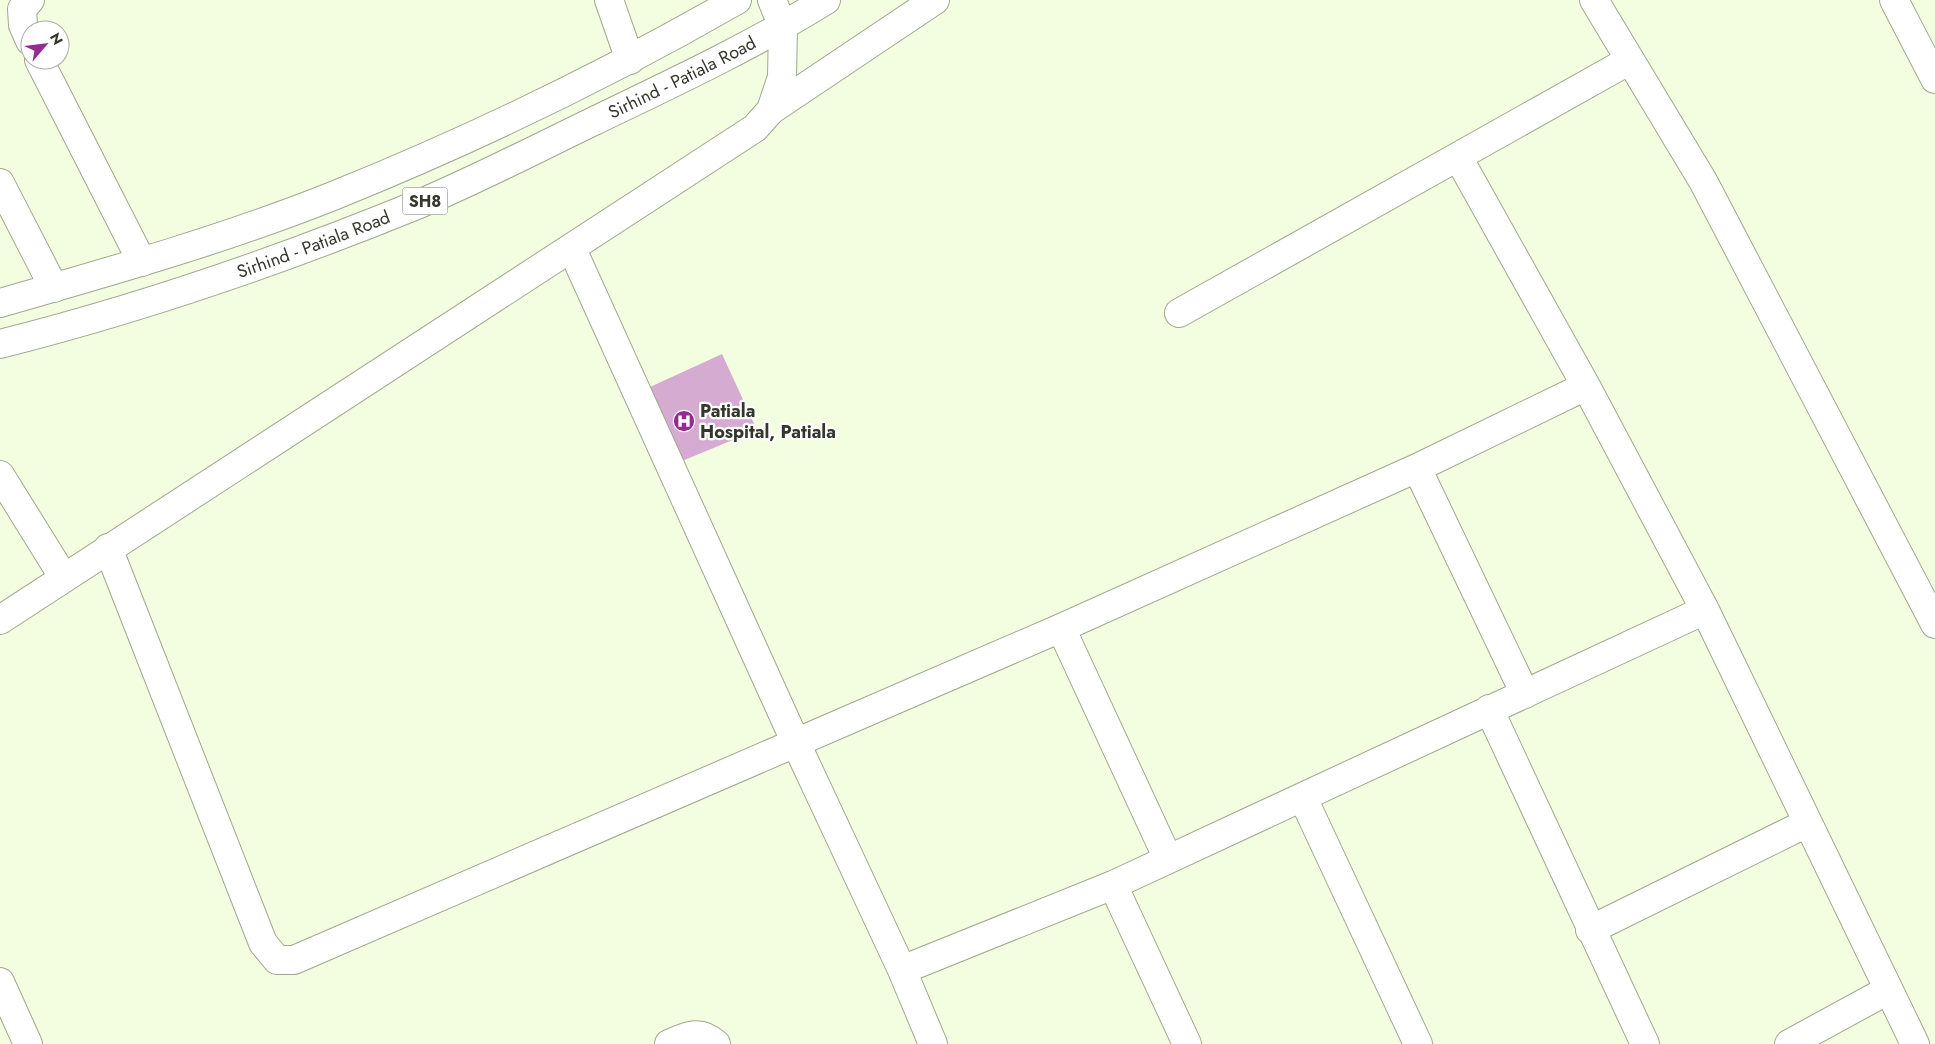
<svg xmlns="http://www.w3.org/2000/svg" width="1935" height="1044" viewBox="0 0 1935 1044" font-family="Jost,sans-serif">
<rect width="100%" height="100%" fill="#f3fde0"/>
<!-- building -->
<path fill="#d5abd2" d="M722,354L757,430L682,461L650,387Z"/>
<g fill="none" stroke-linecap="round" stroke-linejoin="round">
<!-- street casing -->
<g stroke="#9fa88e" stroke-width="30">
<path id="street" d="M609,0L630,60
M1594,0L1703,181L1935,624
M1894,0L1935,79
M30,41L23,25L22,9L30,0
M39,60L142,262
M771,110L935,0
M1458,157L1586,386L1705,610L1915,1044
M0,183L54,288
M572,249L795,741L902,970L933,1044
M1179,313L1630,60
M1417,468L1525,694
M0,475L64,578
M108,548L263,943L277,960H294L1061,628L1417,468L1586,386
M1061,628L1168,859
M1489,709L1645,1044
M1303,798L1418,1044
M1113,885L1187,1044
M1590,930L1807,823
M902,970L1113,885L1705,610
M0,982L28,1044
M669,1044C687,1036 700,1029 716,1044
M1789,1044L1888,990"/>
</g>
<!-- secondary casing -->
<g stroke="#9fa88e" stroke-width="30">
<path id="secondary" d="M0,620L755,128L771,110L782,77L783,27L772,0"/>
</g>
<!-- primary casing -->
<g stroke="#9fa88e" stroke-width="30">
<g id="primary">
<path d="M0,303C112,271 225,239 333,196C472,140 608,74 737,0"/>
<path id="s1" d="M0,344C143,308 282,260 419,204C478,179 536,149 594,121C673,83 752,46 826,0"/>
</g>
</g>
<!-- street -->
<use href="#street" stroke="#fff" stroke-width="28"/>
<!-- secondary -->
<use href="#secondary" stroke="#fff" stroke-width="28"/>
<!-- primary -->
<use href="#primary" stroke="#fff" stroke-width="28"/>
</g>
<!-- icons -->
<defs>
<g id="hospital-disc" transform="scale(1.125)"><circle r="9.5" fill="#942d91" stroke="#fff"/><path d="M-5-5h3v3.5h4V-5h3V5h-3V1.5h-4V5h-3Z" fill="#fff"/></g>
</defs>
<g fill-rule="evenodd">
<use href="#hospital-disc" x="684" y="421"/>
</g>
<g text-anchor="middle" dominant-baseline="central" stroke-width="4.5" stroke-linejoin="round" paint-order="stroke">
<!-- shield labels -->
<rect fill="#fff" stroke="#71736b" stroke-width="1" x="402.5" y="187.5" width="45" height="27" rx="4"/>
<g font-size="16" font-weight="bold" fill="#34372c">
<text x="425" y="201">SH8</text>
</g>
<!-- street labels -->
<g font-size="18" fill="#34372c" stroke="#fff">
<text stroke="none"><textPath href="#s1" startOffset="734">Sirhind - Patiala Road</textPath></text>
<text stroke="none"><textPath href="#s1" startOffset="329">Sirhind - Patiala Road</textPath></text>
</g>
<!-- poi labels -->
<g font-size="18" font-weight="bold" fill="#34372c" stroke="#fff" text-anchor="start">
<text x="700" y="411">Patiala<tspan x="700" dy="21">Hospital, Patiala</tspan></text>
</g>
</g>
<!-- north arrow -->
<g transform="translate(45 45) rotate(62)"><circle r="24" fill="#ffffff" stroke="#aeafab"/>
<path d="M0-4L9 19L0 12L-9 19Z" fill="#942d91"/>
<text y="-8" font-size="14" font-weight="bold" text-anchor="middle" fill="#34372c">N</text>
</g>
</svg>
